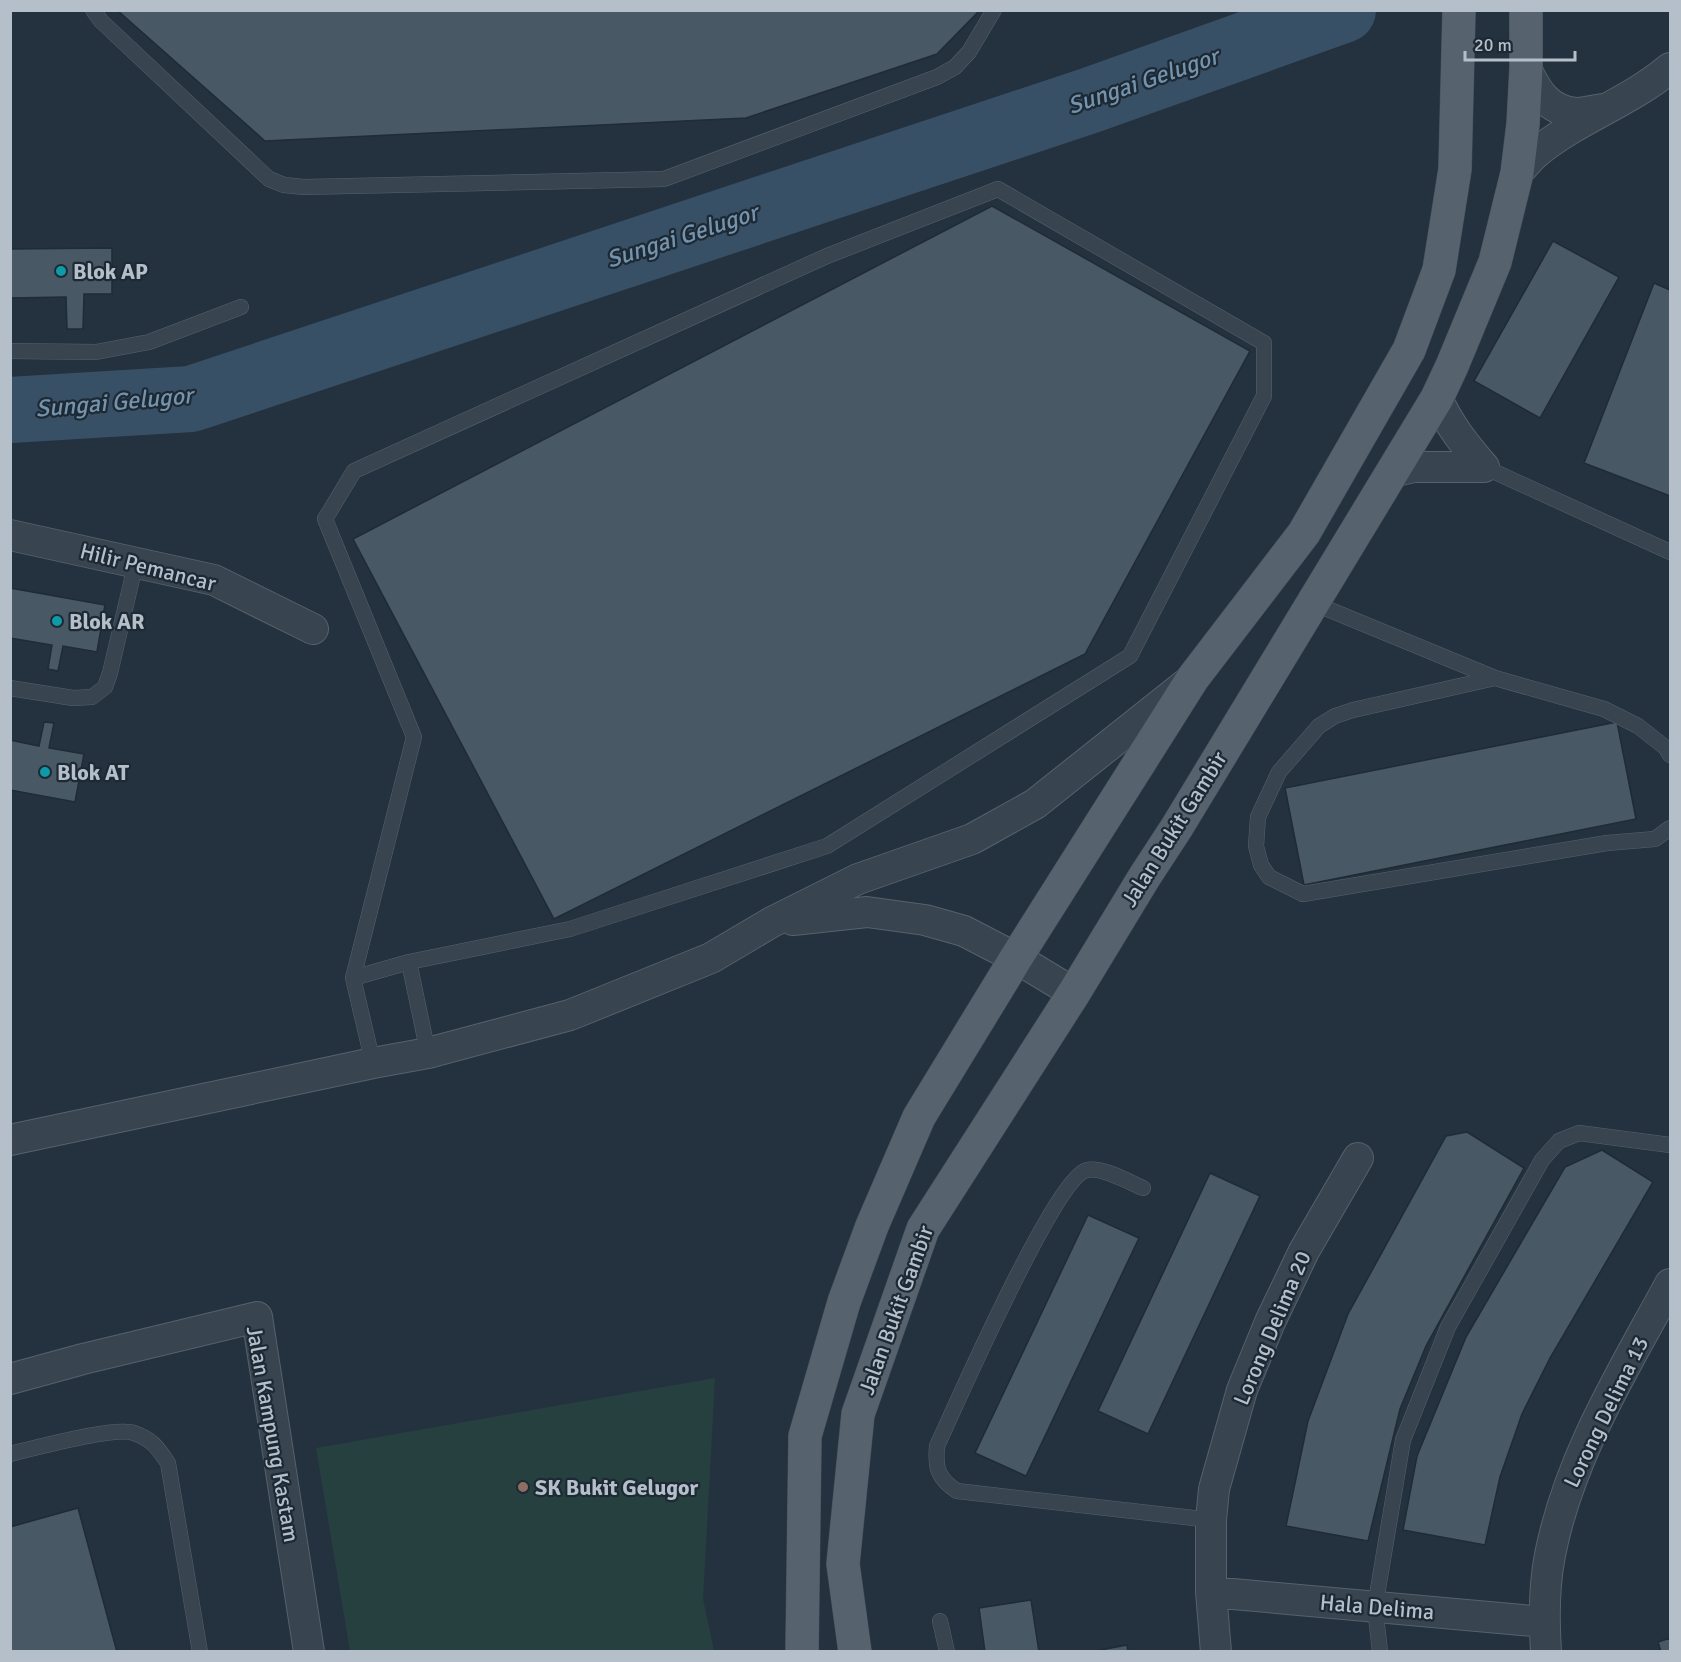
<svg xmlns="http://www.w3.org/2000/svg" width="1681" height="1662" viewBox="0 0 1681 1662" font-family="Signika,sans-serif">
<rect width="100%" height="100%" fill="#24323f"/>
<!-- green -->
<path fill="#264040" d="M715,1378L703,1599L714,1651H350L316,1448Z"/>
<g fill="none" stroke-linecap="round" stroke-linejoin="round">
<!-- river -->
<path stroke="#385066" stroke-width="66" d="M10,410L191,399L1091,100L1343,10"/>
</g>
<!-- building -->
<path fill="#485865" stroke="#1f2b36" stroke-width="1.5" d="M117,10H978V12L937,54L746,118L265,141Z
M992,206L1250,351L1085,654L554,919L353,539Z
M1553,241L1619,277L1540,418L1474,381Z
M112,248V294H84L83,329H67L66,297L10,298V249Z
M1654,283L1670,290V496L1584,463Z
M10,588L105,605L97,652L63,646L58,671L48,669L52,645L10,638Z
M44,722L54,723L49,748L84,754L75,802L10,790V740L39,746Z
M1617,722L1636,819L1304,885L1285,788Z
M1467,1132L1524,1168L1426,1346L1400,1409L1368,1541L1286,1526L1308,1421L1348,1314L1446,1136Z
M1602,1150L1653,1182L1550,1358L1522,1414L1500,1477L1485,1545L1403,1530L1417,1456L1466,1337L1565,1167Z
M1210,1173L1260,1196L1148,1434L1098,1411Z
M1088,1215L1139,1238L1026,1476L975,1453Z
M78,1508L117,1652H10V1527Z
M1031,1600L1039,1652H985L979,1608Z
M1670,1638V1652H1661L1658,1642Z
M1127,1645L1128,1652H1090Z"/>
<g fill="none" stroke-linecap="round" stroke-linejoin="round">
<!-- service casing -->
<g stroke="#56626d" stroke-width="16">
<path id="service" d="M93,10L101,21L269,179L284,185L304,187L664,179L937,77L955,67L969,52L994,10
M998,189L1264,343V396L1130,656L827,846L570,929L409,962L353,978L414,737L325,519L354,471L827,256Z
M10,351L96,352L149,342L241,307
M1484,467L1670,552
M1313,603L1495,678
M10,688L73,698L92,697L105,687L110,673L136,562
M1670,755L1666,748L1638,726L1604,709L1495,678L1353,710L1335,716L1319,726L1279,772L1258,817L1256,846L1261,865L1269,877L1303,894L1607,843L1655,839L1670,828
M409,962L428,1053
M353,978L373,1063
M1143,1188C1129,1182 1101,1166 1087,1170C1055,1178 956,1405 937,1446C935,1468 938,1479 957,1491L1211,1520
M10,1454C34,1448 116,1426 134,1433C153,1440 157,1447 168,1463L200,1652
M940,1621L947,1652
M1380,1652L1375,1607L1403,1440L1448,1327L1542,1160L1559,1141L1579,1133L1670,1145"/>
</g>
<!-- minor casing -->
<g stroke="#56626d" stroke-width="32">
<path id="minor" d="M1526,68C1536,90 1548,111 1576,113C1585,113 1595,110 1604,109
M1517,173C1523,167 1529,159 1536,153C1577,119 1630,102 1670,68
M1437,398C1449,425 1465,445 1484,467
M1392,472L1414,467H1484
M10,535L214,580L313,629
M793,920L867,912L925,920L964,931L1016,958L1074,993
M10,1140L373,1063L428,1053L570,1015L711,958L772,922L858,879L972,839L1035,804L1186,684
M10,1379L83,1359L257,1317L309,1652
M1211,1592L1544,1622
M1216,1652L1211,1592V1520L1214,1489L1242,1390L1270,1322L1304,1251L1358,1158
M1546,1652C1544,1621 1544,1585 1550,1555C1569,1457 1623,1371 1670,1284"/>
</g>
<!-- primary casing -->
<g stroke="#414d58" stroke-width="34">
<path id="primary" d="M802,1652L805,1436L844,1302L872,1226L919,1117L1016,958L1193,678L1304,533L1409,350L1439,270L1455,169L1459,10
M855,1652L843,1564L858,1414L923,1229L1074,993L1145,876L1177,827L1437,398L1452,366L1495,262L1517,173L1523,124L1526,68V10"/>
</g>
<!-- service -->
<use href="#service" stroke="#38444f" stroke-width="15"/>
<!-- minor -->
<use href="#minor" stroke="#38444f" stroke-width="30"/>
<!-- primary -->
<use href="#primary" stroke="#56636f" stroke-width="33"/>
</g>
<!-- markers -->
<g fill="#0f9aa8" stroke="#1d2934" stroke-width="2">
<circle cx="61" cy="271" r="6"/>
<circle cx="57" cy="621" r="6"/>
<circle cx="45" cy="772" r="6"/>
</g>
<circle fill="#8d6e63" stroke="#1d2934" stroke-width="2" cx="523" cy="1487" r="6"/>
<g text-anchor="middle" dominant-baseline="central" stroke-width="4.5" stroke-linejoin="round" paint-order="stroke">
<!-- poi labels -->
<g font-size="22" font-weight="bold" fill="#b4bfca" stroke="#1d2934" text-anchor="start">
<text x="73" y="271">Blok AP</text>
<text x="69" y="621">Blok AR</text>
<text x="57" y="772">Blok AT</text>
<text x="535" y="1487">SK Bukit Gelugor</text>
</g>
<!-- street labels -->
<g font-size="22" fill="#b4bfca" stroke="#1d2934">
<text transform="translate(148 567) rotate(14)">Hilir Pemancar</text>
<text transform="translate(1174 829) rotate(-58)">Jalan Bukit Gambir</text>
<text transform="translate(896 1310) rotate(-70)">Jalan Bukit Gambir</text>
<text transform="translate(1272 1328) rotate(-67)">Lorong Delima 20</text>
<text transform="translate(1606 1412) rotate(-64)">Lorong Delima 13</text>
<text transform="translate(273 1434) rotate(80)">Jalan Kampung Kastam</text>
<text transform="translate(1377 1607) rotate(5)">Hala Delima</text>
</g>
<!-- water labels -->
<g font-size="24" font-style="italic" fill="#7493ad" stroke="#1d2934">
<text transform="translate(1143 81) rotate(-19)">Sungai Gelugor</text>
<text transform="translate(682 236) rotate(-18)">Sungai Gelugor</text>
<text transform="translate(114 402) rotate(-5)">Sungai Gelugor</text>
</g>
</g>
<!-- border -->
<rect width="1681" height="1662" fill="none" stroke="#b4bfca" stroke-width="24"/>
<!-- scale -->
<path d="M1465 51v9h110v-9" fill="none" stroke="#b4bfca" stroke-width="3"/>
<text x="1474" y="51" font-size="18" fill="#b4bfca" stroke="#1d2934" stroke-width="4.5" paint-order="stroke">20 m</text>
</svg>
